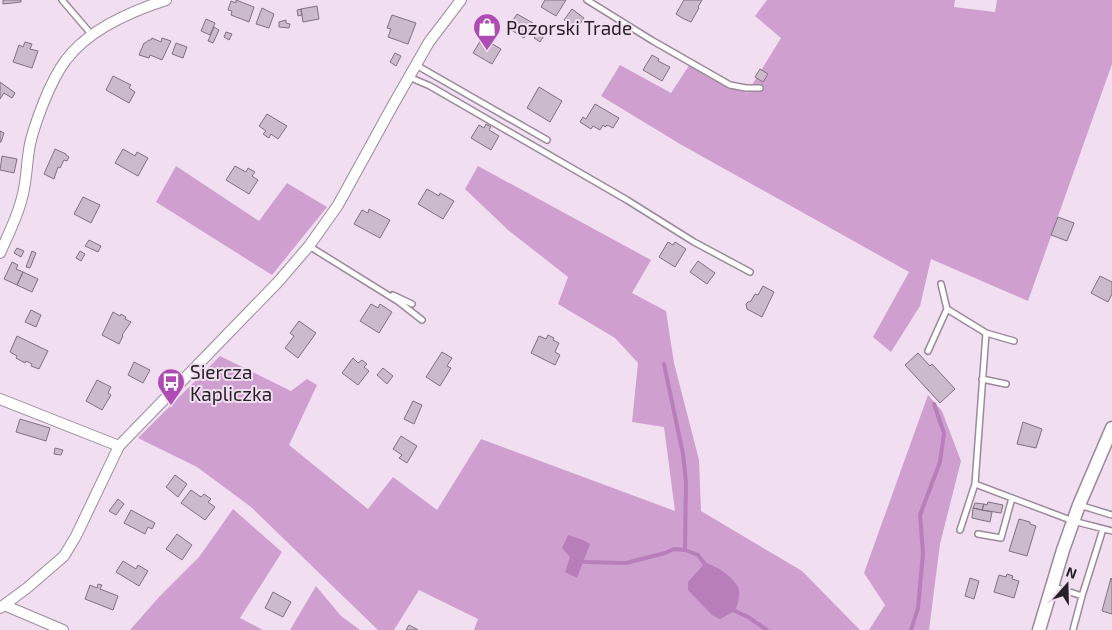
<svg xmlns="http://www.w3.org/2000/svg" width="1112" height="630" viewBox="0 0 1112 630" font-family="'Exo 2',sans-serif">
<rect width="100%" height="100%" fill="#f1dff1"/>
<!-- green -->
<path fill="#cf9fd0" d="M767,0H955L954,7L995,12L997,0H1112V64L1028,301L931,259L920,306L891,352L873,337L909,272L680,144L601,96L620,65L671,93L692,61L747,93L781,38L755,16Z
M176,166L259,221L287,183L327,207L272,275L156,202Z
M478,166L651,260L632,293L666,311L674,363L699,460L701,511L802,571L860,630H474L478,619L419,590L394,630H378L251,507L197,467L138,438L220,356L291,391L307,379L317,385L289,445L368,509L393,477L437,510L481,439L675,511L664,427L632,422L638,363L615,338L558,304L568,277L508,230L465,189Z
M928,395L942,411L961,461L940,544L929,630H869L885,605L864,573Z
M233,509L282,552L240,618L263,630H130L159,597L199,557Z
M316,586L341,616L360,630H290Z"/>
<!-- water -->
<path fill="#b87eb9" d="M568,535L583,540L590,544L577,578L565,572L570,557L562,548Z
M705,563C716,565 733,577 738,587C741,595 738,603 735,611L720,619L712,615L688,590V582Z"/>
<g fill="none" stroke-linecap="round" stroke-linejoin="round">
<!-- stream -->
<path stroke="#b87eb9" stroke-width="4" d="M664,364L683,454L686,482L685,550
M584,562L626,563L665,553L674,549L685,550L698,555L707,567
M734,609L735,611L748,617L767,630
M911,630L918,608L923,553L920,515L940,462L944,433L934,404"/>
</g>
<!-- building -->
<path fill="#cbbacb" stroke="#807080" d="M3,0H21V2L3,4Z
M236,0L254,7L249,22L231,15L232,11L228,10L231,1L236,3Z
M545,0H566L556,16L541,7Z
M684,0H702L698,7L699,8L691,22L682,18L676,14Z
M317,6L319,19L303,22L301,9Z
M262,8L274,14L269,28L256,24Z
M301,9L302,15L298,16L297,10Z
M572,9L584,18L577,28L564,20Z
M517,14L533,23L524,38L508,28Z
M392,15L416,23L408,44L388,37L391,29L387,28Z
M206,19L215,23L210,35L201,31Z
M286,20V23L290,24L289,28L279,27V22Z
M214,27L219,30L213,43L208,41Z
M539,31L545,34L540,42L534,38Z
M226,32L232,34L229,40L224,37Z
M152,38L161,42L162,38L171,41L162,60L150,55L149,58L139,55L144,43H145L149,40H151Z
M482,38L501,49L492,64L473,53Z
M25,42L32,44L30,49L38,51L32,68L13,62L19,45L23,47Z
M176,43L187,47L183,58L172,54Z
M395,53L401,56L396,66L390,62Z
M652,55L659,59L658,61L670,67L662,81L643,70Z
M760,69L768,74L763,82L755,77Z
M113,76L131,85L129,88L135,92L129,103L106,90Z
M0,82L15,93L12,98L4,93L0,99Z
M539,87L562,101L550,122L527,108Z
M595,104L619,118L613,128L607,125L605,127L603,125L600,130L593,126L591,129L580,122L583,117L586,119Z
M267,114L287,126L278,139L271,134L269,138L263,134L266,131L259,126Z
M486,124L491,127L489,130L499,136L491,150L471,138L479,125L484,128Z
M0,131L4,133L1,142H0Z
M55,149L66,154V155L69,157L67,161L64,160L60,168L58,167L54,179L44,174Z
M123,149L135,156L137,152L148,158L138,176L115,163Z
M2,156L17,159L14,173L0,170Z
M235,166L246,172L248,168L255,172L252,176L258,180L249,194L226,180Z
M427,189L439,196L440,193L454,201L443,219L418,204Z
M83,197L100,205L91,223L74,214Z
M369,209L390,220L380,238L354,224L362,210L368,213Z
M1058,217L1074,223L1067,241L1051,235Z
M89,240L101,246L98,252L85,246Z
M668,242L673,245L675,242L686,249L675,267L659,257Z
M17,248L24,251L21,257L14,253Z
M32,251L36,253L30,268L26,267Z
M80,251L85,254L81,261L76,258Z
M698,261L715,273L707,284L690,272Z
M12,262L18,265L16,269L23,272L17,285L4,279Z
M23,272L38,279L32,292L17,285Z
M1100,276L1112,282V294L1108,302L1091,293Z
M763,286L774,292L762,317L747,309L746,304L748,302L751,301L755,294L758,295Z
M371,304L378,308L380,304L392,312L379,333L360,321Z
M31,310L41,315L36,327L25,322Z
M113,312L120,316L121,314L126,317L125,319L131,322L122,335L123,336L119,344L102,335Z
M299,321L316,333L298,358L285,348L294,336L290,333Z
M548,335L554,338L553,340L559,343L555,352L560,355L555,365L531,353L539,336L546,339Z
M17,336L48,351L39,369L31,366L32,364L26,361L25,363L16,358L17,356L10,352Z
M442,352L452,358L447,366L451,368L440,386L426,377Z
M918,353L930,366L932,364L955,389L940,403L905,365Z
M353,358L358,363L362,360L367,364L364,367L369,371L358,385L342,373Z
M134,362L150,370L143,383L128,375Z
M383,368L393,376L387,384L377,375Z
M97,380L111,387L108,393L111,395L102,410L86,401Z
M413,401L422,405L414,424L404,419Z
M20,419L50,428L46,441L16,432Z
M1023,422L1042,429L1036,448L1017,444Z
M401,436L417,446L407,463L399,458L402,455L393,449Z
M55,448L63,450L61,455L54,454Z
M175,475L187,484L178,497L166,487Z
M191,490L201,497L204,494L211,499L208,502L215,507L205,520L181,503Z
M118,499L124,504L116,515L109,511Z
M988,502L1003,505L1001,513L982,510L984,504L987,505Z
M975,503L984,504L982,510L973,508Z
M973,508L992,512L990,522L972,518Z
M131,510L155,523L152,529L148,527L145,534L124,523Z
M1019,519L1030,522V524L1036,526L1027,556L1009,551Z
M177,534L192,545L182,560L166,549Z
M123,561L136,569L138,565L148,571L139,586L116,572Z
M1007,574L1013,576L1012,579L1019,581L1014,598L994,592L999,575L1006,577Z
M970,578L979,581L974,599L965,596Z
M1111,578L1112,579V614L1102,611Z
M98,584L102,585L100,589L118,596L113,610L85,599L90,585L97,588Z
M273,592L291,602L283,617L265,608Z
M409,625L418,630H406Z"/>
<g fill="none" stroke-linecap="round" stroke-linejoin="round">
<!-- service casing -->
<g stroke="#9a8a9a" stroke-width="8">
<path id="service" d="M62,0L92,35
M587,0L653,41L730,85L746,88H760
M416,65L547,140
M409,77L430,86L627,200L694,242L750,272
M309,246L399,302L422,320
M941,284L947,309
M393,295L412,304
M986,333L1014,341
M928,351L947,309L986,333L975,484L1073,521L1112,531
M982,379L1006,384
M1079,505L1112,515
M960,530L975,484
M978,534L1001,538L1012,498
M1052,586L1082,596L1103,529
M1073,630L1082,596"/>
</g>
<!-- minor casing -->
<g stroke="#9a8a9a" stroke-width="12">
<path id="minor" d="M0,253C9,233 20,211 24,189C27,174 27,159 30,144C33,130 38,117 43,104C49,89 56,73 66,60C88,30 132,11 166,0
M0,399L119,446
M4,605L63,630
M0,608L27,588L64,556L76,536L119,446L278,282L309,246L338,205L393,105L429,42L461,0"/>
</g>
<!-- tertiary casing -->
<g stroke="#9a8a9a" stroke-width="15">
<path id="tertiary" d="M1039,630L1063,550L1079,505L1112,428"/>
</g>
<!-- service -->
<use href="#service" stroke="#fff" stroke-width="5"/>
<!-- minor -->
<use href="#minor" stroke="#fff" stroke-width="10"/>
<!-- tertiary -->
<use href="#tertiary" stroke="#fff" stroke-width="12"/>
</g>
<!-- icons -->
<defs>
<g id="shop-pin" transform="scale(1.4375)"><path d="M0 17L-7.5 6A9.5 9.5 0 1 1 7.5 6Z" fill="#af4cb3" stroke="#f1dff1"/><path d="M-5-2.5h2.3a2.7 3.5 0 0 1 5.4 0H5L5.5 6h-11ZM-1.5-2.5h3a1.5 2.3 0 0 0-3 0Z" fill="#fff"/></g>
<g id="bus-pin" transform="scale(1.4375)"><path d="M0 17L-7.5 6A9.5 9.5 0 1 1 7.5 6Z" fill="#af4cb3" stroke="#f1dff1"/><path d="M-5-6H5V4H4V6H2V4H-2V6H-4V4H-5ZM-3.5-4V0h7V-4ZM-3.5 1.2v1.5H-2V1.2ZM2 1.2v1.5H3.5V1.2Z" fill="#fff"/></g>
</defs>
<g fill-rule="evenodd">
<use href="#shop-pin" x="487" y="27"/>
<use href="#bus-pin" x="171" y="382"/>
</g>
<g text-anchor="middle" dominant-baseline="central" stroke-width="4" stroke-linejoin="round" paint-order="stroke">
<!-- poi labels -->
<g font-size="19" fill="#272127" stroke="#f1dff1" text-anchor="start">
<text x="506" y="27">Pozorski Trade</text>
<text x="190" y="371">Siercza<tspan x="190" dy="22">Kapliczka</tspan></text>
</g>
</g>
<!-- north arrow -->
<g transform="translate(1067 585) rotate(20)" stroke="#f1dff1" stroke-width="4" paint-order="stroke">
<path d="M0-4L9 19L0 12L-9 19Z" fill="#272127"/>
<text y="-8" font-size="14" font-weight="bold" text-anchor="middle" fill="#272127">N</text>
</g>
</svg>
